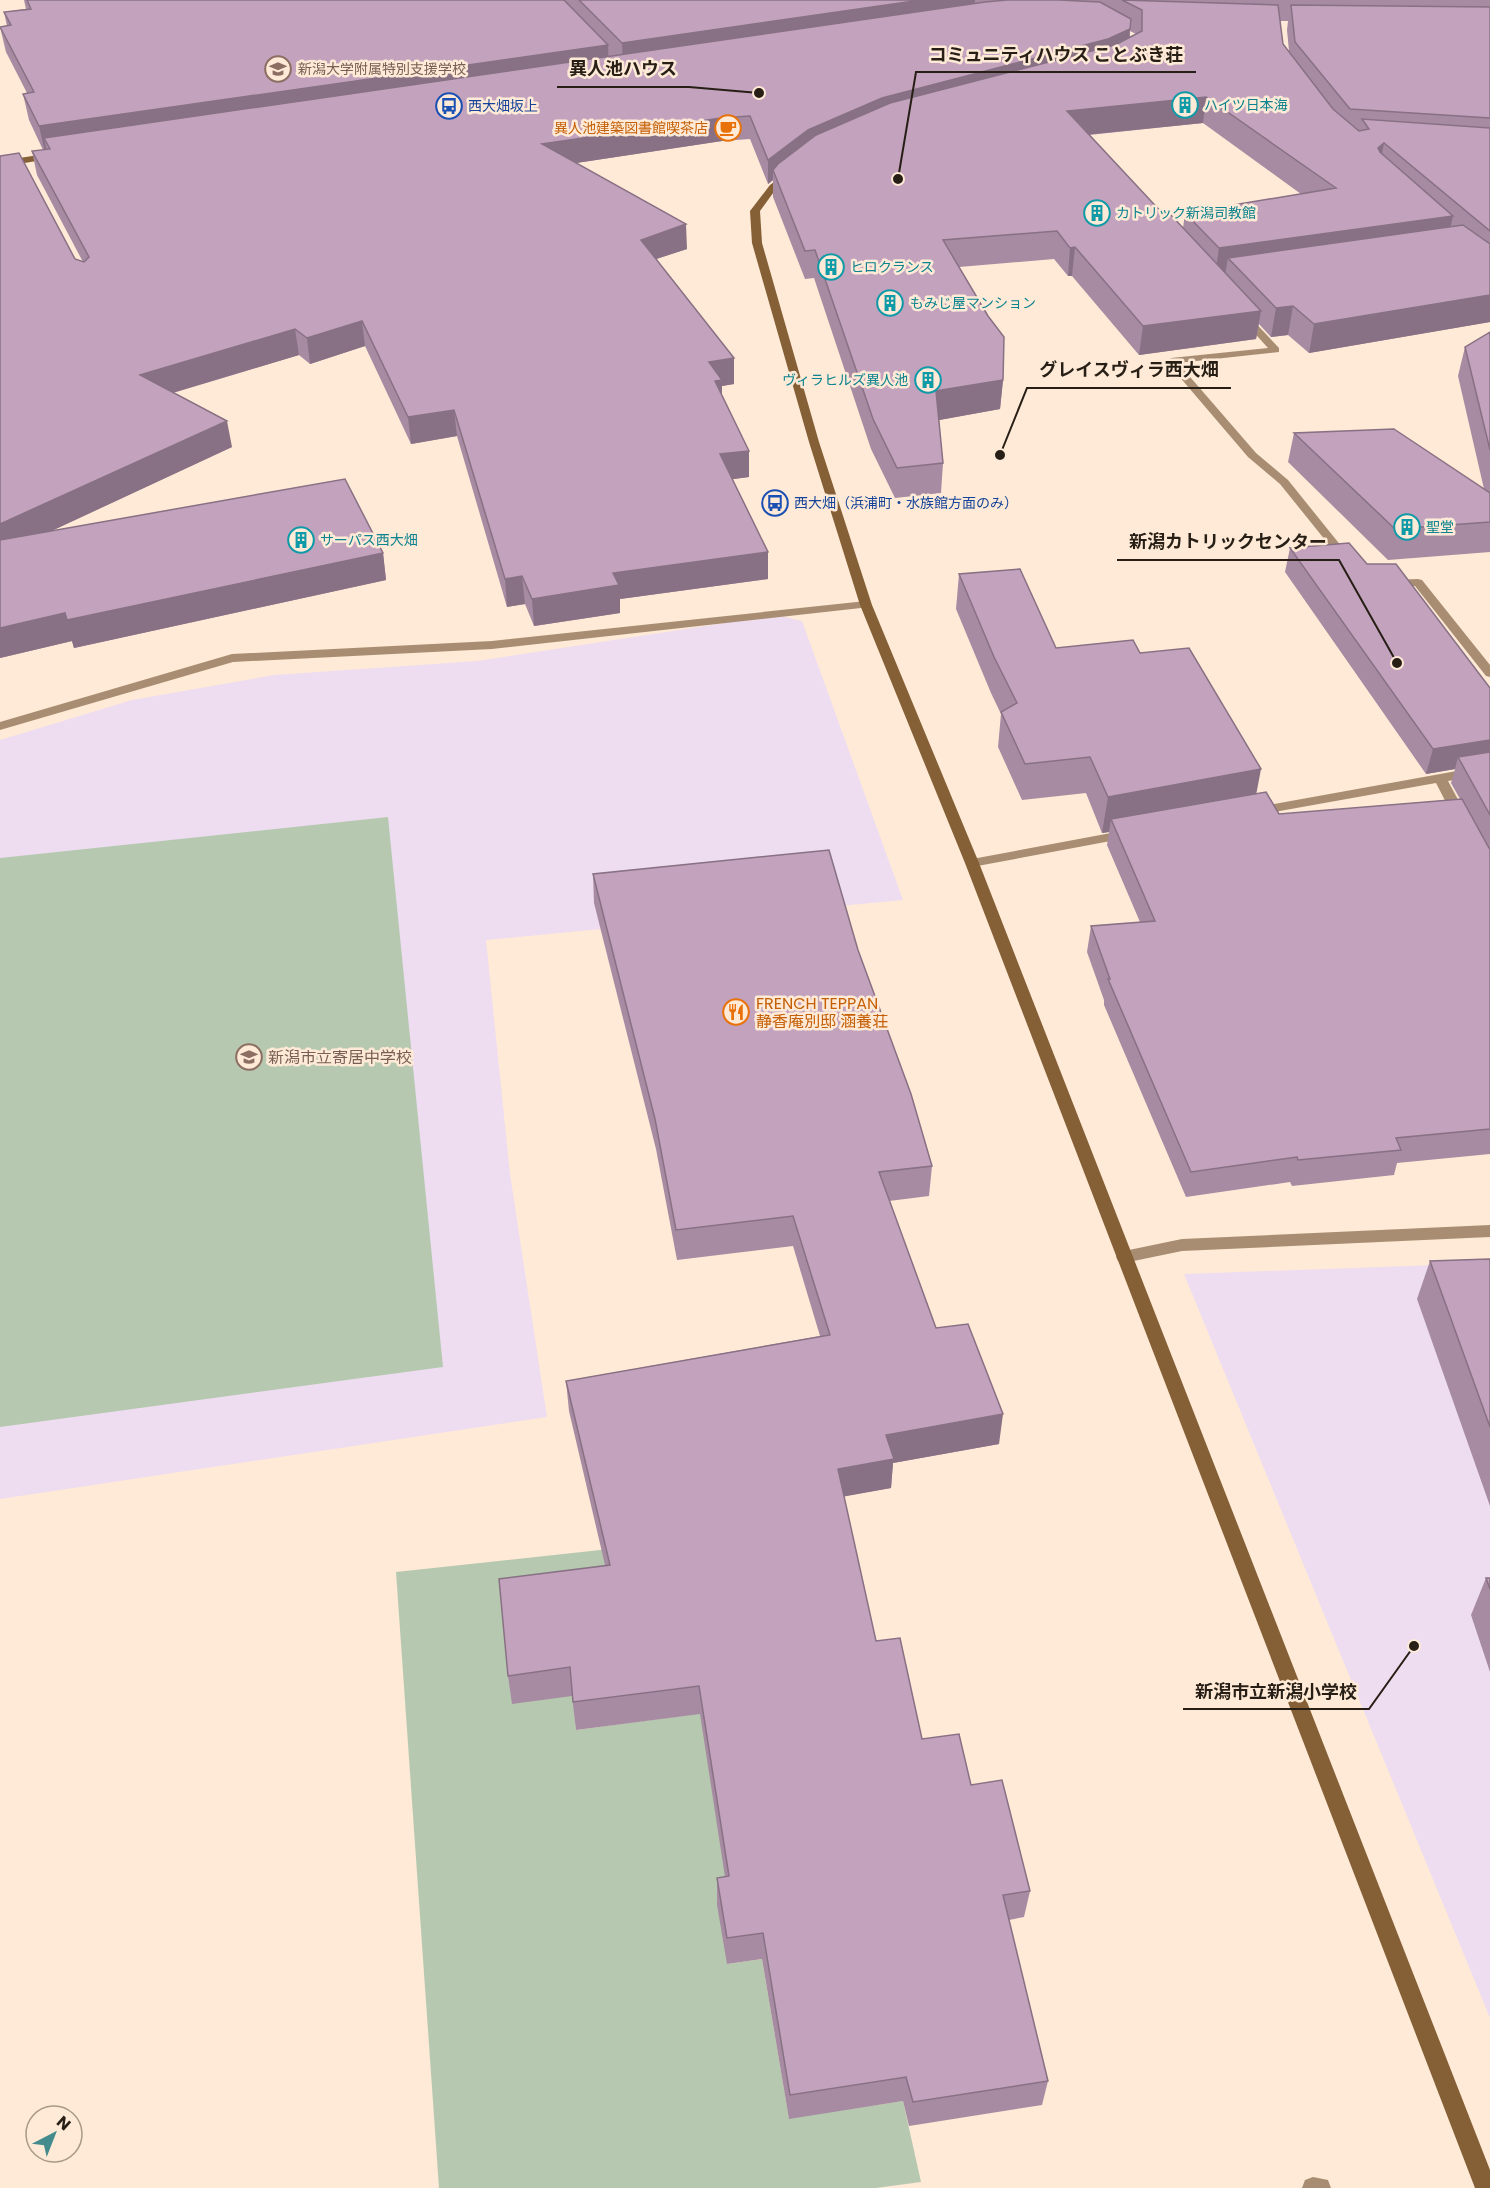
<svg xmlns="http://www.w3.org/2000/svg" width="1490" height="2188" viewBox="0 0 1490 2188" font-family="Poppins,'Noto Sans JP',sans-serif">
<rect width="100%" height="100%" fill="#feead6"/>
<!-- education -->
<path fill="#eeddf0" d="M777,615L802,621L903,900L486,940L510,1174L547,1417L0,1499V740L132,700L274,675L477,661Z
M1490,1263V2018L1184,1274Z"/>
<!-- green -->
<path fill="#b6c9b0" d="M388,817L443,1367L0,1427V858Z
M840,1524L512,1703L573,1695L576,1730L763,1705L729,1903L727,1964L762,1959L789,2118L903,2101L921,2182L876,2188H439L396,1572Z"/>
<g fill="none" stroke-linecap="round" stroke-linejoin="round">
<!-- lane -->
<path fill="#a88d72" fill-rule="evenodd" d="M1245,314L1248,315L1279,348V352L1178,363L1256,453L1288,480L1350,557V561H1342L1280,484L1248,457L1166,361L1171,358L1268,348L1240,317Z
M1418,579L1422,580L1490,665V677L1486,676L1415,586H1391L1385,583L1391,580Z
M866,601L870,603V607L492,649L233,662L0,730V722L232,654L492,641Z"/>
<!-- street -->
<path fill="#a88d72" fill-rule="evenodd" d="M1490,765V773L1448,781L1468,818L1461,822L1454,818L1436,783L1257,815L1250,811L1257,807Z
M1127,830L1134,834L1132,837L972,867L965,863L972,859Z
M1490,1225V1237L1182,1251L1124,1263L1118,1261L1116,1257L1118,1253L1124,1251L1182,1239Z
M1313,2177L1328,2180L1331,2188H1302L1305,2180Z"/>
<!-- secondary -->
<path fill="#855f35" fill-rule="evenodd" d="M52,153L55,154V158L0,167V161Z
M786,173L793,175L776,189L760,211L762,243L819,442L872,605L979,863L1490,2170V2188H1475L965,863L860,605L809,442L752,243L750,211L770,185Z"/>
</g>
<!-- wall -->
<path fill="#a78ba2" fill-rule="evenodd" d="M24,0H1490V322L1309,353L1288,335L1271,337L1259,324L1256,339L1139,355L1072,276H1068L1054,259L959,267L1003,380L1000,409L939,420L943,463L941,493L895,498L871,449L814,278L805,279L773,197V180L768,184L750,139L722,141L576,163L687,249L656,259L734,384L722,386V396L749,477L732,479L768,552V579L620,599V613L534,626L525,604L507,607L457,436L411,444L365,346L310,364L299,355L173,393L232,447L51,531L383,553L386,580L74,648L72,641L0,658V156L75,259L83,262L37,175L32,151L43,150L29,120L23,94L27,93L6,52L0,27L7,26L4,12L26,9ZM1280,21H1288L1287,30L1289,51L1283,44ZM1130,31L1136,34L1130,37ZM1203,123L1301,194L1185,213L1183,228L1165,216L1089,135Z
M1490,332V552L1388,560L1288,462L1294,433L1484,489L1458,376L1465,347Z
M1290,548L1367,564L1490,688V1154L1397,1163L1394,1175L1292,1186L1290,1182L1186,1197L1104,1005V1000L1087,952L1091,926L1140,922L1107,845L1109,832L1102,833L1086,793L1022,800L998,747L1001,714L991,693L956,609L959,574L1056,648L1140,653L1256,793L1279,814L1460,799L1451,783L1455,769L1426,774L1285,572Z
M593,874L858,950L932,1166L929,1196L889,1201L936,1328L999,1444L893,1463L891,1488L844,1496L876,1641L922,1739L971,1785L1030,1891L1024,1917L1009,1920L1048,2081L1042,2105L909,2126L903,2101L789,2119L762,1959L727,1964L717,1905V1878L725,1877L700,1714L576,1730L572,1696L512,1704L508,1676L605,1565L569,1411L566,1381L820,1336L793,1246L677,1260L656,1149L594,903Z
M1490,1259V1506L1417,1299L1430,1261Z
M1486,1578H1490V1672L1471,1615Z"/>
<!-- shaded-wall -->
<path fill="#887184" d="M921,0H975L973,17L623,68L622,43Z
M1130,29L1128,52L773,170V180L768,184V160L808,130L882,98Z
M608,45L609,70L50,149L44,138L47,152H45L39,126Z
M1206,97L1203,123L1064,137L1067,111Z
M721,118L722,141L543,168L542,144Z
M1384,143L1379,170L1378,148Z
M1453,216L1447,243L1228,258L1225,275L1215,276L1219,248Z
M686,224L687,249L641,264V240Z
M1075,247L1072,276H1068L1070,248Z
M1490,295V322L1309,353L1314,324Z
M1293,306L1288,335L1271,337L1276,308Z
M1261,311L1256,339L1139,355L1143,326Z
M362,321L365,346L310,364L307,338Z
M295,329L299,355L145,401L140,375Z
M734,358V384L722,386V406L709,362Z
M1003,380L1000,409L934,421L936,391Z
M454,410L457,436L411,444L408,417Z
M227,421L232,447L0,555V524Z
M749,451V477L720,481V454Z
M768,552V579L620,599V613L534,626L532,599L613,573Z
M383,553L386,580L74,648L72,641L0,658V628L65,613Z
M522,576L525,604L507,607L505,579Z
M1490,740V764L1458,757L1455,769L1426,774L1433,749Z
M1261,769L1254,806L1111,819L1109,832L1102,833L1108,797Z
M1003,1414L999,1444L893,1463L891,1488L836,1498L838,1469L886,1435Z"/>
<!-- building -->
<path fill="#c2a2bc" stroke="#887184" stroke-width="1.5" d="M27,0H564L608,45L39,126L23,94L34,92L0,27L11,25L4,12L31,9Z
M579,0H921L622,43Z
M1007,0H1059L1100,2L1131,19L1130,29L1108,39L882,98L808,130L768,160L750,116L721,118L542,144L686,224L641,240L734,358L709,362L722,380L715,381L749,451L720,454L768,552L613,573L619,585L532,599L522,576L505,579L454,410L408,417L362,321L307,338L295,329L140,375L227,421L0,524V156L19,153L75,259L84,262L89,257L32,151L50,149L44,138L985,2Z
M1122,0L1278,5L1283,44L1333,109L1359,131L1369,129L1362,119L1490,128V231L1384,143L1378,148L1380,152L1453,216L1219,248L1185,213L1336,188L1206,97L1067,111L1165,216L1171,215L1261,311L1143,326L1075,247L1070,248L1057,231L943,240L988,316L1004,337L1003,380L936,391L943,463L897,468L873,419L815,250L805,251L773,170L778,164L816,135L890,103L1115,45L1142,31V10Z
M1291,5L1490,7V118L1350,109L1295,42Z
M1463,225L1490,244V295L1314,324L1293,306L1276,308L1228,258Z
M1490,332V450L1465,347Z
M1394,429L1490,493V522L1395,529L1294,433Z
M345,479L383,553L67,620L65,613L0,628V540Z
M1349,543L1367,564H1396L1490,688V740L1433,749L1290,548Z
M1020,569L1056,648L1133,640L1140,653L1189,648L1261,769L1108,797L1090,757L1025,764L1001,712L1017,703L994,657L959,574Z
M1490,752V815L1458,757Z
M1266,792L1279,814L1462,799L1489,848H1490V1129L1396,1138L1401,1150L1298,1160L1297,1157L1191,1172L1108,979H1110L1091,926L1155,921L1111,819Z
M829,850L858,950L911,1094L932,1166L879,1172L936,1328L968,1324L1003,1414L886,1435L894,1459L838,1469L876,1641L900,1638L922,1739L959,1734L971,1785L1002,1780L1030,1891L1003,1895L1048,2081L913,2102L906,2077L790,2095L763,1933L727,1938L717,1878L729,1876L699,1686L573,1702L570,1667L508,1676L499,1579L610,1565L566,1381L830,1335L793,1216L676,1230L655,1119L593,874Z
M1490,1259V1427L1430,1261Z
M1486,1578H1490V1589Z"/>
<!-- icons -->
<defs>
<g id="school-ring" transform="scale(1.35)"><circle r="9.5" fill="#feead6" stroke="#8d6e63" stroke-width="1.5"/><path d="M0-5L7-2L0 1L-7-2ZM-4 1L0 2.5L4 1V4Q0 6-4 4Z" fill="#8d6e63"/></g>
<g id="building-ring" transform="scale(1.35)"><circle r="9.5" fill="#feead6" stroke="#0f9aa8" stroke-width="1.5"/><path d="M-4-6H4V6H1V3H-1V6H-4ZM-2.5-4.3h1.7v1.8h-1.7ZM.8-4.3h1.7v1.8H.8ZM-2.5-1h1.7V.8h-1.7ZM.8-1h1.7V.8H.8Z" fill="#0f9aa8"/></g>
<g id="bus-ring" transform="scale(1.35)"><circle r="9.5" fill="#feead6" stroke="#1a4fb4" stroke-width="1.5"/><path d="M-5-6H5V4H4V6H2V4H-2V6H-4V4H-5ZM-3.5-4V0h7V-4ZM-3.5 1.2v1.5H-2V1.2ZM2 1.2v1.5H3.5V1.2Z" fill="#1a4fb4"/></g>
<g id="cafe-ring" transform="scale(1.35)"><circle r="9.5" fill="#feead6" stroke="#e8710a" stroke-width="1.5"/><path d="M-5.5-4.5H6V0H3Q3 3.5 0 3.5H-2.5Q-5.5 3.5-5.5 0ZM3-3.2v2h1.7v-2ZM-6 4.5H4V6H-6Z" fill="#e8710a"/></g>
<g id="restaurant-ring" transform="scale(1.35)"><circle r="9.5" fill="#feead6" stroke="#e8710a" stroke-width="1.5"/><path d="M-5-6h1v4h1v-4h1v4h1v-4h1v5L-1.5 .5V6h-2V.5L-5-1ZM5-6V6H3V1.5H1.5Q1.5-4 5-6Z" fill="#e8710a"/></g>
</defs>
<g fill-rule="evenodd">
<use href="#school-ring" x="278" y="69"/>
<use href="#building-ring" x="1185" y="105"/>
<use href="#bus-ring" x="449" y="106"/>
<use href="#cafe-ring" x="728" y="128"/>
<use href="#building-ring" x="1097" y="213"/>
<use href="#building-ring" x="831" y="267"/>
<use href="#building-ring" x="890" y="303"/>
<use href="#building-ring" x="928" y="380"/>
<use href="#bus-ring" x="775" y="503"/>
<use href="#building-ring" x="1407" y="527"/>
<use href="#building-ring" x="301" y="540"/>
<use href="#restaurant-ring" x="736" y="1012"/>
<use href="#school-ring" x="249" y="1057"/>
</g>
<g text-anchor="middle" dominant-baseline="central" stroke-width="5" stroke-linejoin="round" paint-order="stroke">
<!-- far-education labels -->
<g font-size="14" fill="#785e54" stroke="#feead6" text-anchor="start">
<text x="298" y="69">新潟大学附属特別支援学校</text>
</g>
<!-- far-culture labels -->
<g font-size="14" fill="#0d838f" stroke="#feead6" text-anchor="start">
<text x="1204" y="105">ハイツ日本海</text>
<text x="1116" y="213">カトリック新潟司教館</text>
<text x="850" y="267">ヒロクランス</text>
<text x="910" y="303">もみじ屋マンション</text>
<text x="908" y="380" text-anchor="end">ヴィラヒルズ異人池</text>
<text x="1426" y="527">聖堂</text>
<text x="320" y="540">サーパス西大畑</text>
</g>
<!-- far-transit labels -->
<g font-size="14" fill="#164399" stroke="#feead6" text-anchor="start">
<text x="468" y="106">西大畑坂上</text>
<text x="794" y="503">西大畑（浜浦町・水族館方面のみ）</text>
</g>
<!-- far-food labels -->
<g font-size="14" fill="#c56008" stroke="#feead6" text-anchor="end">
<text x="708" y="128">異人池建築図書館喫茶店</text>
</g>
<!-- food labels -->
<g font-size="16" fill="#c56008" stroke="#feead6" text-anchor="start">
<text x="756" y="1003">FRENCH TEPPAN<tspan x="756" dy="18">静香庵別邸 涵養荘</tspan></text>
</g>
<!-- education labels -->
<g font-size="16" fill="#785e54" stroke="#feead6" text-anchor="start">
<text x="268" y="1057">新潟市立寄居中学校</text>
</g>
</g>
<!-- callouts -->
<path fill="none" stroke="#271f16" stroke-width="2" d="M898 179L916 72H1196M759 93L689 87H557M1000 455L1027 388H1231M1397 663L1339 560H1117M1414 1646L1369 1709H1183"/>
<g fill="#271f16" stroke="#feead6" stroke-width="2">
<circle cx="898" cy="179" r="6"/>
<circle cx="759" cy="93" r="6"/>
<circle cx="1000" cy="455" r="6"/>
<circle cx="1397" cy="663" r="6"/>
<circle cx="1414" cy="1646" r="6"/>
</g>
<g font-size="18" text-anchor="middle" font-weight="bold" fill="#271f16" stroke="#feead6" stroke-width="5" stroke-linejoin="round" paint-order="stroke">
<text x="1056" y="61">コミュニティハウス ことぶき荘</text>
<text x="623" y="75">異人池ハウス</text>
<text x="1129" y="376">グレイスヴィラ西大畑</text>
<text x="1228" y="548">新潟カトリックセンター</text>
<text x="1276" y="1698">新潟市立新潟小学校</text>
</g>
<!-- north arrow -->
<g transform="translate(54 2134) rotate(42)"><circle r="28" fill="#feead6" stroke="#a89989" stroke-width="1.5"/>
<path d="M0-4.5L10 22L0 15L-10 22Z" fill="#448b8e"/>
<text y="-9" font-size="16" font-weight="bold" text-anchor="middle" fill="#271f16">N</text>
</g>
</svg>
